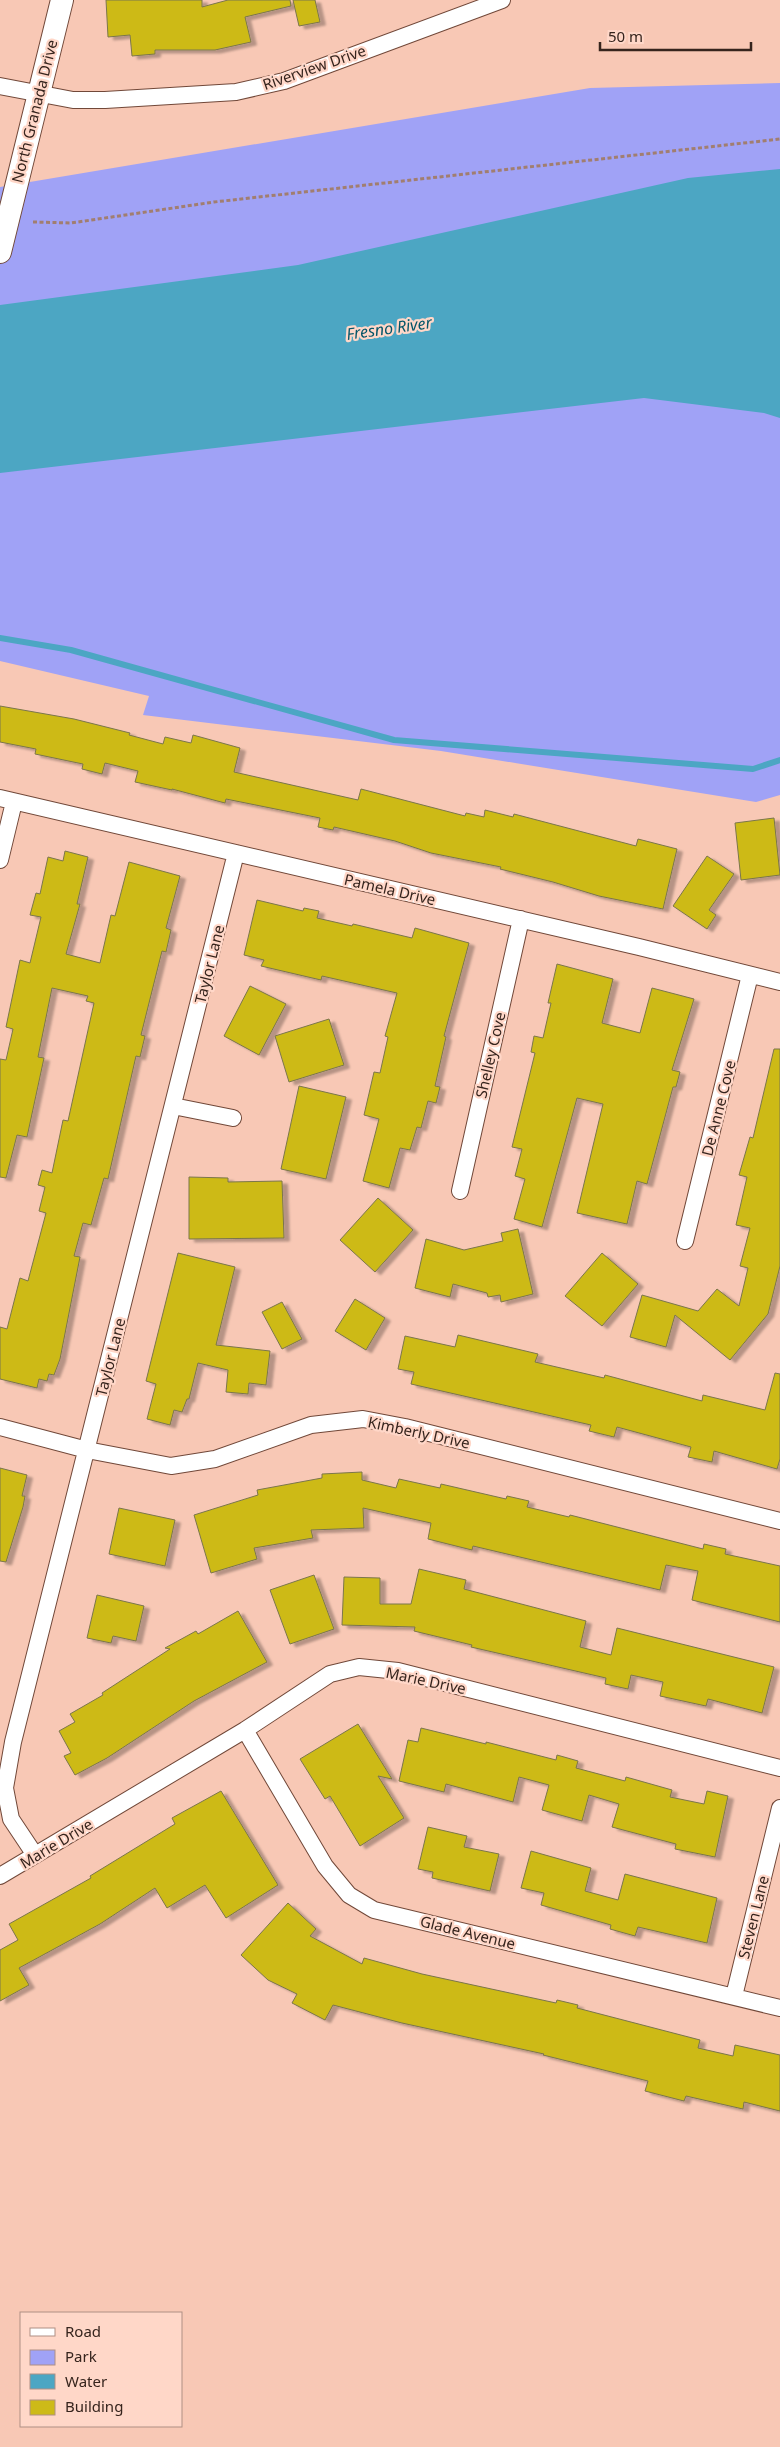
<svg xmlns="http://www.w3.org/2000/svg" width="780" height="2447" viewBox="0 0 780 2447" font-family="'Noto Sans',sans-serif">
<defs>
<filter id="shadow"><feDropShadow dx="5.5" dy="3" stdDeviation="1" flood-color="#0004"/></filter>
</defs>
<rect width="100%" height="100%" fill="#f8c8b5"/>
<!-- green -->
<path fill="#a0a2f6" d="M780,83V795L756,802L441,751L143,715L149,696L0,661V187L590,88Z"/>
<!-- water -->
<path fill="#4ca6c3" d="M780,169V418L764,413L644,398L0,473V305L298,265L688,178Z"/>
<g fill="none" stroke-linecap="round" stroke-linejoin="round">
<!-- stream -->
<path stroke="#4ca6c3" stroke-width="6" d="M0,638L71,650L394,740L753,769L780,760"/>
</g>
<!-- building -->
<path fill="#cdba18" stroke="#7b764b" filter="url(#shadow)" d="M106,0H202V7L228,0H290L291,6L245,17L251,42L215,50H155V54L132,56L130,35L108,37Z
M293,0H315L320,22L299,26Z
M0,706L74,719L130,733L129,735L163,744L165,737L191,743L193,735L240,748L234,772L358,800L361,789L465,816L466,813L484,817L485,810L513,817L514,814L636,846L638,839L677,849L663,909L599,896L553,882L500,869L501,867L431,853L395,841L334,827L333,830L318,827L320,818L226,799L225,803L172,789V790L135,782L138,771L105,763L102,774L82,769L83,764L35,754L36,749L0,742Z
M774,818L780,875L741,880L735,823Z
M65,851L88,857L77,904H80L66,954L100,963L111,915L115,916L129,862L180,876L166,928L171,930L166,952L162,951L141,1035L145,1036L140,1057L136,1056L108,1179L104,1178L91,1225L83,1223L74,1256L80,1257L60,1359L54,1375L49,1374L47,1381L39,1379L37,1388L0,1379V1327L7,1329L20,1278L28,1281L46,1213L39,1211L45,1187L38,1185L42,1170L52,1173L63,1120L68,1121L94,1003L86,1001L88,996L52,988L38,1057L44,1058L27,1137L17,1135L6,1178L0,1177V1059L6,1060L13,1029L6,1027L20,960L30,963L41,917L30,915L36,893L40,894L48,857L63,861Z
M707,856L734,874L709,910L716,915L707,929L673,906Z
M257,900L303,911L304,908L319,911L317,918L352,926L353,924L412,938L415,928L469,943L444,1036L446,1037L435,1086L440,1087L436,1103L428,1101L421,1128L417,1127L410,1150L400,1148L389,1188L363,1181L379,1119L364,1115L374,1072L380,1073L388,1037L385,1036L397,993L322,976L321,980L261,966L264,960L244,955Z
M557,964L613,979L602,1023L640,1033L652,988L694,999L672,1070L680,1072L676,1087H673L647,1184L637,1181L627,1224L577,1213L603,1104L577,1098L542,1227L514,1219L525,1179L515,1176L522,1149L512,1147L535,1053L531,1052L534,1036L543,1038L551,1003H548Z
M250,986L286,1004L259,1055L224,1036Z
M329,1019L344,1065L289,1082L275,1036Z
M774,1049H780V1266L768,1314L730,1360L675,1315L666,1347L630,1337L642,1295L698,1311L717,1289L739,1306L748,1268L740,1266L750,1228L736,1225L747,1177L739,1175L750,1137L753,1138Z
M299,1086L346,1097L326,1179L281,1169Z
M189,1177L228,1178V1182L282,1181L284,1238L189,1239Z
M378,1198L413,1230L375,1272L340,1240Z
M518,1229L533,1294L501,1302L500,1295L488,1297L487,1293L453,1284L450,1297L415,1288L426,1239L464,1250L503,1241L501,1233Z
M178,1253L235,1267L216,1345L270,1351L266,1385L249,1383L248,1394L226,1392L228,1370L198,1363L189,1399H187L182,1412L174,1410L170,1425L147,1419L156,1384L146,1381Z
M602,1253L638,1284L602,1326L565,1296Z
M355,1299L385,1318L366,1350L335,1331Z
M282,1302L302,1339L282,1349L262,1312Z
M458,1335L538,1354L535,1362L604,1378L605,1375L702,1401L703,1395L765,1410L775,1373L780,1374V1459L777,1469L714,1451L712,1462L688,1457L691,1447L617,1427L614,1437L589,1431L591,1425L411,1384L414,1372L398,1369L405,1336L455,1347Z
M0,1468L27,1475L22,1496H25L23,1507L6,1562L0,1561Z
M362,1472V1480L396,1488L399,1479L440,1488L441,1484L506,1499L507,1496L529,1501L527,1507L569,1517L570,1515L703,1549L704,1544L726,1549L725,1554L780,1566V1622L692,1600L698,1571L666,1565L660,1590L473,1546L472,1550L428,1539L431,1523L363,1508L364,1528L311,1530L313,1538L254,1548L257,1559L211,1573L194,1515L258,1495L257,1490L322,1478V1474Z
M119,1508L175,1520L165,1566L109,1554Z
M419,1569L466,1580L464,1589L586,1621L580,1647L611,1655L617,1628L774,1667L762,1713L708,1699L706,1706L660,1696L663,1682L631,1675L628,1689L605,1684L606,1678L471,1647L472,1645L414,1631L415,1627L342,1625L344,1577L380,1578V1604H411Z
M314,1575L334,1629L290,1644L270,1590Z
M97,1595L144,1606L136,1641L113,1636L111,1643L87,1638Z
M238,1611L267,1662L194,1701L107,1758L75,1775L64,1756L71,1753L59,1731L75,1722L70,1714L103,1695L102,1693L170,1649L165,1648L196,1631L198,1634Z
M358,1724L392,1779L378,1776L404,1818L360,1846L330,1796L325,1799L300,1759Z
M421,1728L486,1744V1742L556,1760L557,1755L578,1761L576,1768L625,1781L626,1777L672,1790L670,1797L704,1804L707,1791L728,1796L715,1857L675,1849L676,1844L612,1827L619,1804L589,1795L582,1821L542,1810L549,1785L519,1777L513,1802L446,1784L444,1792L399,1781L408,1740L418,1742Z
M221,1791L278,1885L226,1918L205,1885L167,1908L155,1888L100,1924L19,1968L29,1985L0,2001V1950L18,1940L9,1924L91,1878L90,1876L175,1824L172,1818Z
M428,1827L467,1836L464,1847L499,1854L490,1891L432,1878L433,1872L418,1869Z
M531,1851L591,1868L585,1891L618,1900L625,1874L717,1898L707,1943L638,1927L635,1936L610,1929L611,1925L541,1905L544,1893L521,1888Z
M288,1903L316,1929L310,1936L362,1964L364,1958L422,1974L556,2003L557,2000L578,2005L577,2008L700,2040L698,2048L733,2056L735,2045L780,2055V2111L744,2102L743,2109L686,2096L684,2101L645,2091L648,2081L543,2055L544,2054L402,2023L333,2005L325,2020L292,2003L297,1994L268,1980L241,1955Z"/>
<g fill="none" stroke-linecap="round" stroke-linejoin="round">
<!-- street casing -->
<g stroke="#714839" stroke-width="18">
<path id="street" d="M0,86L73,100H105L236,92L284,81L502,0
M0,798L639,947L780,982
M0,860L14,802
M173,1106L233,1118
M460,1191L521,919
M685,1241L750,975
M0,1427L87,1450L171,1466L215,1459L311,1425L363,1419L405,1427L780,1521
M245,1730L325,1866L349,1895L374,1910L780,2008
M35,1855L11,1819L5,1788L13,1742L236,853
M0,1876L245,1730L330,1674L359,1667L398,1671L780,1768
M734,1996L780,1808"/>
</g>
<!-- secondary casing -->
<g stroke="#714839" stroke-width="24">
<path id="secondary" d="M0,252L62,0"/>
</g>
<!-- path -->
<path stroke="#a17e70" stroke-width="3" stroke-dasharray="4 2.5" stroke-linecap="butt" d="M33,222L71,223L214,202L780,139"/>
<!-- street -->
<use href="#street" stroke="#fff" stroke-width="16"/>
<!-- secondary -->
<use href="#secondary" stroke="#fff" stroke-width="22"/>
</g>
<g text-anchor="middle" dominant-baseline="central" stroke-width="4.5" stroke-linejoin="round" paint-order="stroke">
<!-- street labels -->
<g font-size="15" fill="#36241d" stroke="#ffd7c8">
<text transform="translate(314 67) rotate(-19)">Riverview Drive</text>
<text transform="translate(34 111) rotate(-76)">North Granada Drive</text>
<text transform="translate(390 889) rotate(13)">Pamela Drive</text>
<text transform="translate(209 964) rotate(-76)">Taylor Lane</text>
<text transform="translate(490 1055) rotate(-77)">Shelley Cove</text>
<text transform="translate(718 1108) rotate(-76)">De Anne Cove</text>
<text transform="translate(110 1357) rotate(-76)">Taylor Lane</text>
<text transform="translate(419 1432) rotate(12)">Kimberly Drive</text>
<text transform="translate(426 1680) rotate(12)">Marie Drive</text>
<text transform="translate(56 1843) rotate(-31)">Marie Drive</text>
<text transform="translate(753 1917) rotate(-76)">Steven Lane</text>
<text transform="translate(468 1932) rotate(14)">Glade Avenue</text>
</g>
<!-- water labels -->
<g font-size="16" font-style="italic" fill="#045569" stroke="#ffd7c8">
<text transform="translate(389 328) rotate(-8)">Fresno River</text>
</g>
</g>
<!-- legend -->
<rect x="20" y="2312" width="162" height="115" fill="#ffd7c8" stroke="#af8f84"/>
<rect x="30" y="2328" width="25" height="8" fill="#ffffff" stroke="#af8f84"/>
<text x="65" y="2337" font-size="15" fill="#36241d">Road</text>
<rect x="30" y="2350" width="25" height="15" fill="#a0a2f6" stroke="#af8f84"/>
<text x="65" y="2362" font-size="15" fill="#36241d">Park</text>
<rect x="30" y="2374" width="25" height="15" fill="#4ca6c3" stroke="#af8f84"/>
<text x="65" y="2387" font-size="15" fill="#36241d">Water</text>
<rect x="30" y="2400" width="25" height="15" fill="#cdba18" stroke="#af8f84"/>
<text x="65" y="2412" font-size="15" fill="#36241d">Building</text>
<!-- scale -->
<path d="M600 42v8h151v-8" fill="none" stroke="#36241d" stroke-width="2.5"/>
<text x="608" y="42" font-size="15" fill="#36241d" stroke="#ffd7c8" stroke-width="4" paint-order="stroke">50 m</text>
</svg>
